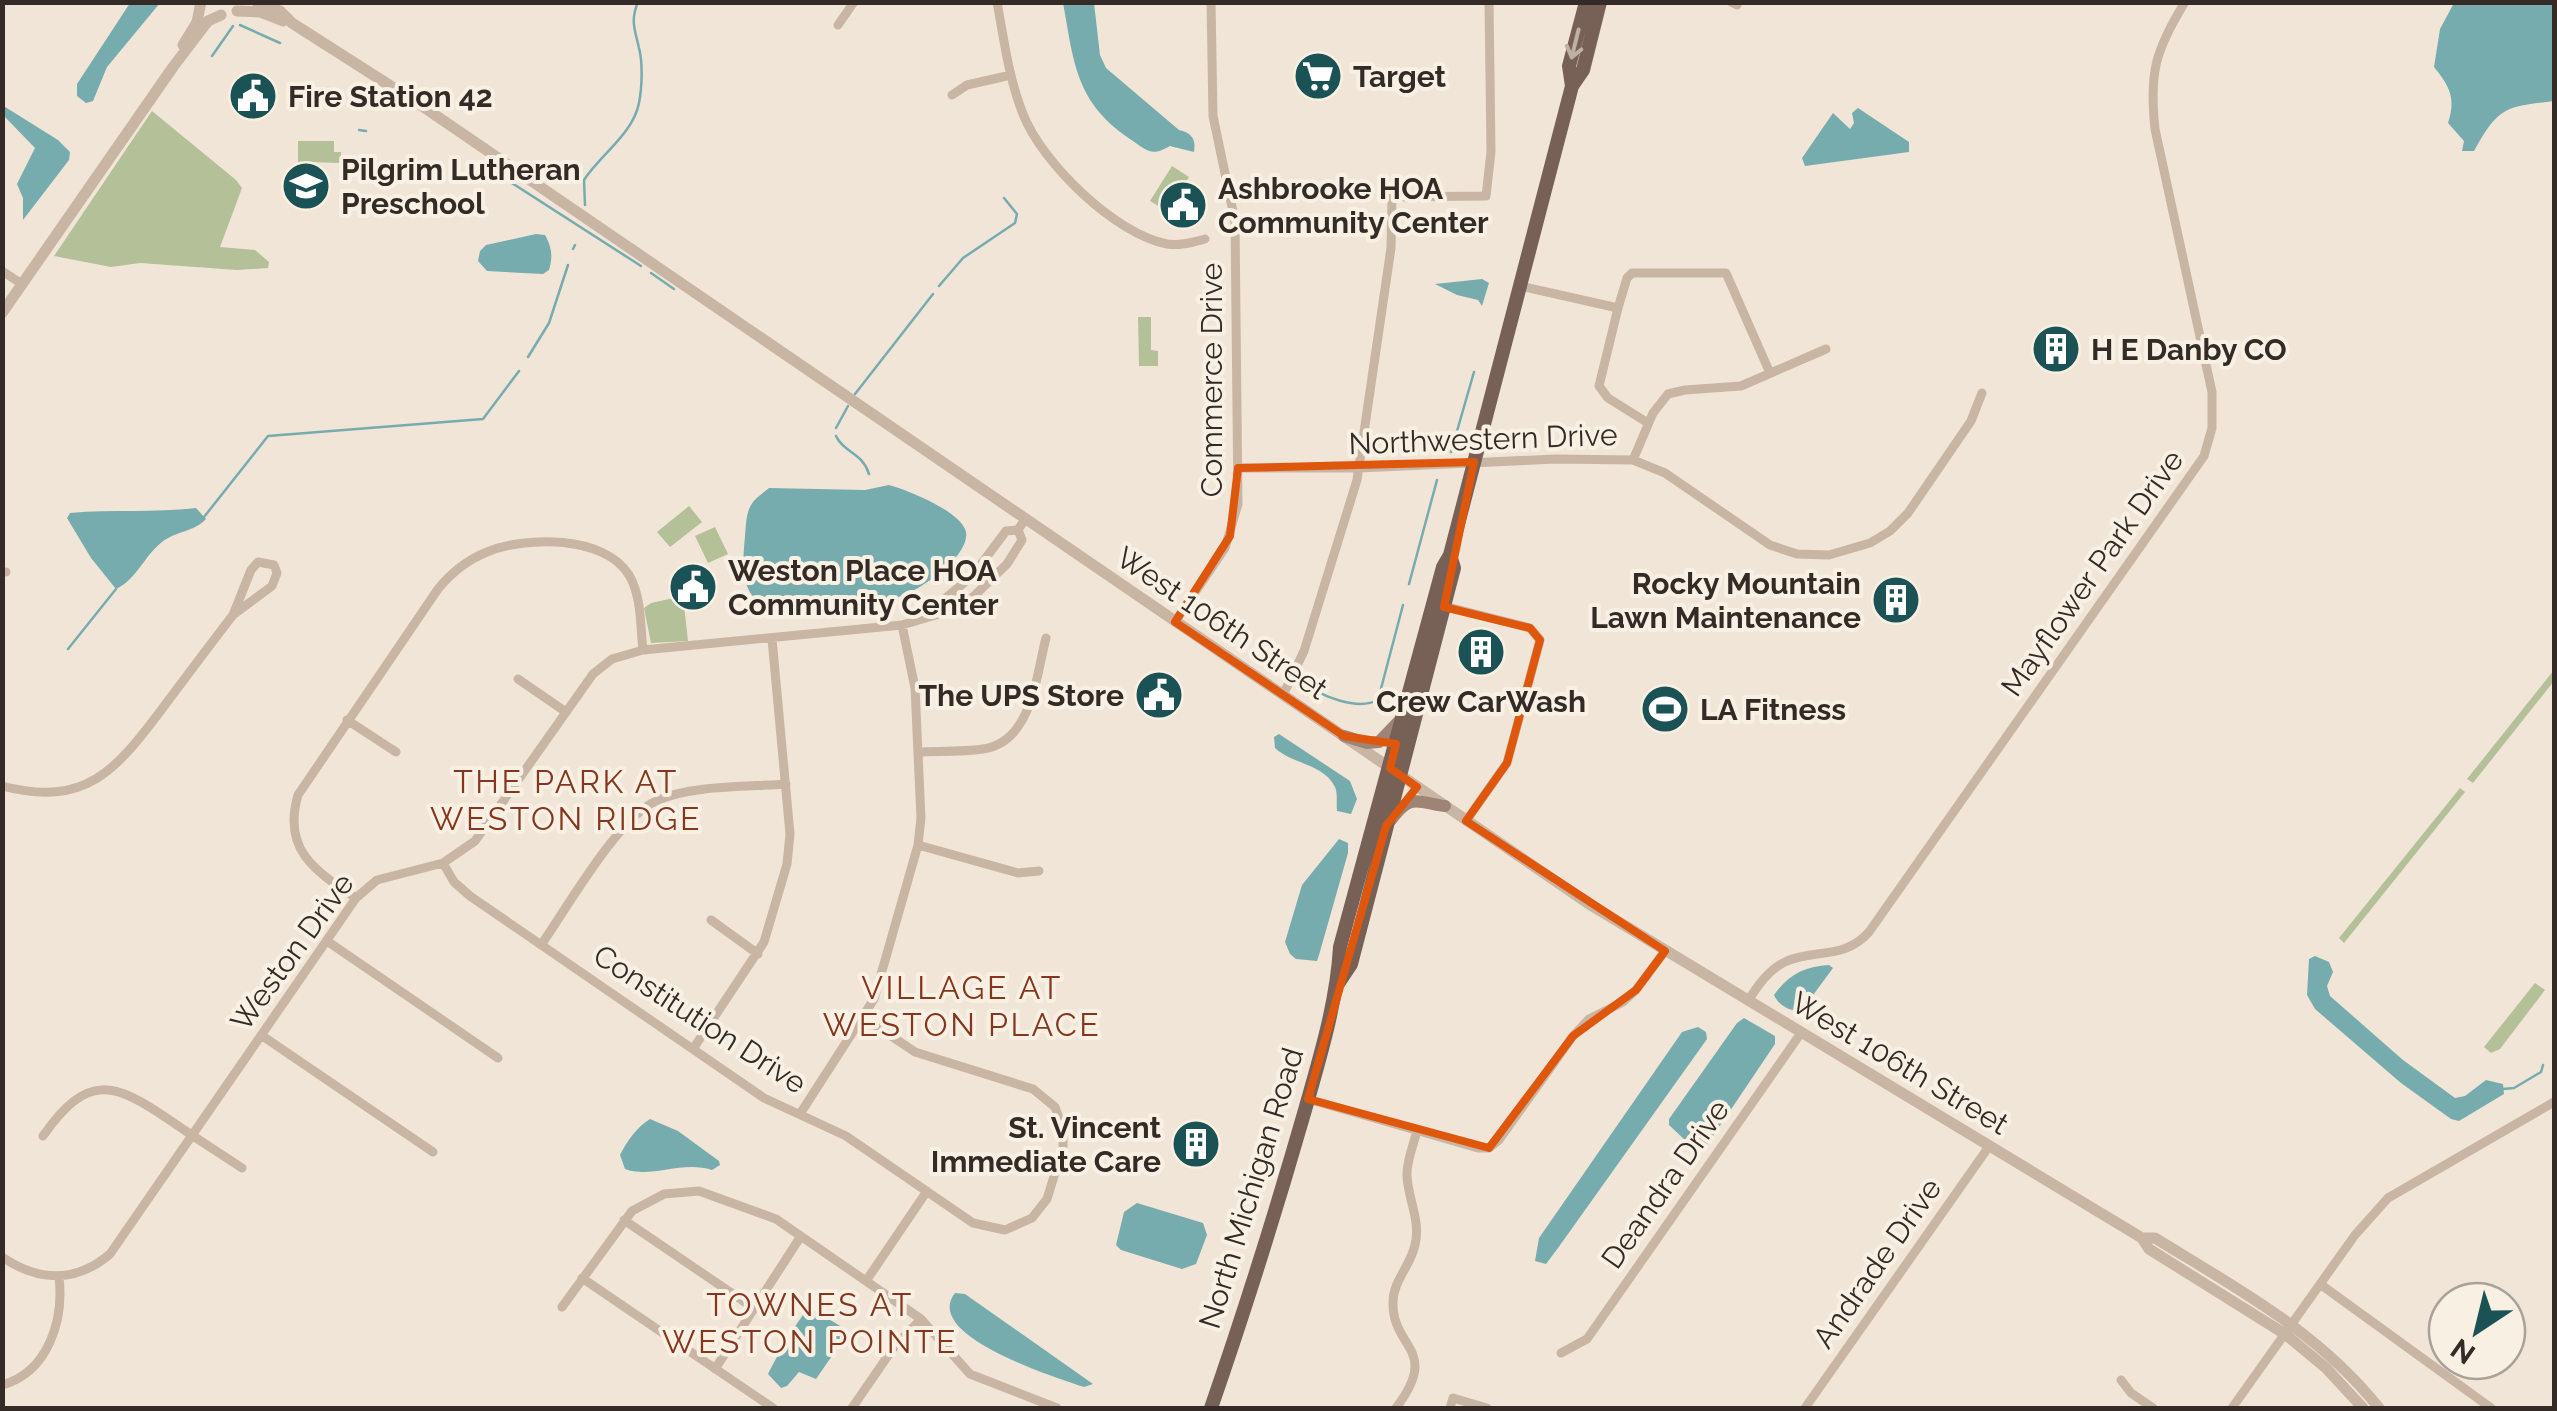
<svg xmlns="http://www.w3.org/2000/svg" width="2557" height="1411" viewBox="0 0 2557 1411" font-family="Raleway,sans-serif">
<rect width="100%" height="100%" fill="#f1e5d8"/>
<!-- green -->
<path fill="#b3c098" d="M152,111L236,180L242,188L220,247L255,250L269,262L268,268L237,270L140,263L111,267L54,256Z
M298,141H334V152H341V163L308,162V171H301V163L298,162Z
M1172,166L1189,177L1167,211L1150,201Z
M1138,317H1151V350L1158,351V366H1139Z
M689,506L702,522L670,547L657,532Z
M715,527L728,554L708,563L695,536Z
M683,596L688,641L651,643L644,608L651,603Z
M2554,670V681L2473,783L2467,779Z
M2460,788L2465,792L2344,943L2339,938Z
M2535,983L2545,990L2500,1049L2491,1053L2484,1047Z"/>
<!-- water -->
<path fill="#77acaf" d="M130,3H160L107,67L93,101L86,103L77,96V84Z
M1063,3H1094L1100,55L1106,68L1179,130C1192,133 1196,139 1194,152L1170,146C1151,157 1148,151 1130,139C1075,102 1074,62 1063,3Z
M2454,3H2554V101C2505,107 2499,106 2474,151H2462L2464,141L2448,123C2456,98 2450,87 2434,67L2440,29Z
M2,105L58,140L70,152L69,160L23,220V198L17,184L35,148L3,115Z
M1858,108L1909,142V152L1805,166L1802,158L1833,113L1850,129L1854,123L1852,113Z
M536,234L545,235C552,247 553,257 549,270L543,274L487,271L478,261L480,251L486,245Z
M1482,279L1489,283L1482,306L1478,300L1457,295L1435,284Z
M889,485C908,490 962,512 966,532C970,555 924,587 904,595C868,610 820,607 782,611C739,604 742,570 745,536C746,526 746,513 751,505C755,498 763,493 769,488L865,490Z
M196,508L206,519C194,532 176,531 162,542C144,556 137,579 116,589L91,558L67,518L70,513C112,509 154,513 196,508Z
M1279,734L1350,781L1357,799L1351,814L1337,811C1336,804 1338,794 1335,787C1324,764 1292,764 1275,748L1274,737Z
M1339,839L1348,843V853L1319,955L1317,961L1296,959L1290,954L1285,942L1302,885Z
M2315,956L2329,962L2333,972L2327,986L2330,996L2403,1060L2455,1098L2465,1096L2486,1080L2503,1084L2504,1094L2459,1121L2451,1119L2401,1083L2315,1009L2307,995L2309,959Z
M1829,965L1833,968L1802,1010C1790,1012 1779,1006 1774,995C1788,975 1805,966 1829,965Z
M1744,1018L1775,1036V1044L1705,1148L1701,1149L1687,1142L1669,1125V1119L1737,1023Z
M1698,1027L1706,1032L1707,1039L1558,1248L1546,1264L1535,1261L1539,1238L1682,1032Z
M650,1119L678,1131L719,1161L720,1165L712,1170C682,1160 651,1179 625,1169L620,1155C627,1141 637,1127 650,1119Z
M1137,1203L1203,1223L1207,1235L1196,1264L1182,1269L1121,1250L1116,1245L1124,1212Z
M955,1293L965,1294L1093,1384L1084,1387C1058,1378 921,1336 955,1293Z
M810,1308L842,1327L843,1340L816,1379L799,1372L787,1386L781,1388L768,1374C775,1360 800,1314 810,1308Z"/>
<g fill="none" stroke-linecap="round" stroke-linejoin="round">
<!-- stream -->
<path stroke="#77acaf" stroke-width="2.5" d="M240,25L280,43
M212,56L233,26
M359,130L366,131
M484,165L641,266
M585,205L584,180C600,155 633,134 639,103C642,88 643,63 639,48C635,30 630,21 638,2
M573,249L575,245
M651,273L674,289
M939,286L963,258L1015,223L1017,214L1004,198
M528,357L549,323L568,265
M855,394L933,294
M836,428L848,406
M836,436C844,453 862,452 869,474
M1451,452L1474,372
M204,517L268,436L483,419L519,371
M1409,584L1437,480
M68,649L116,589
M1303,683C1321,696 1357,711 1378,700L1403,605
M2503,1089L2514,1088L2541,1072L2543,1065"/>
<!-- minor -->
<path stroke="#c9b5a4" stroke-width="9" d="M997,2C1004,40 1009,79 1023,114C1042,163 1115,234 1167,244C1180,246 1193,242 1205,239
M1731,2L1737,5
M838,25L854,2
M952,95L967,85L1011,75
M2,271L22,284
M1520,286L1618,308L1599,386L1608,398L1648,423
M1618,308L1627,278L1632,273H1726L1770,373
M1633,460L1653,413L1668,394L1685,390L1741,386L1826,349
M1238,468H1359L1556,459L1633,460L1665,473L1770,545L1797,554L1829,555L1870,543L1890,531L1908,513L1971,421L1982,393
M258,562L274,565L277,573L272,586L233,615L251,570Z
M2,572H6
M1444,606L1530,628L1540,640L1507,763L1466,821
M931,615L940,603L973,575L1006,531L1018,530
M1175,622L1225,548L1238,504L1235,221L1213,116L1211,2
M518,679L566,712
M1283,695L1304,651L1357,480L1391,248L1392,197L1486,196L1491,152L1489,2
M347,720L396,752
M918,752C940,751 962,752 983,749C1032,742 1036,676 1046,638
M2,786C86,808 116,770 162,709C186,677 209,646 233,615
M918,845L1018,873L1039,871
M443,863L454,882L470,896L764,1098L846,1136L973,1223L1005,1230L1032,1218L1047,1199L1063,1147V1129L1055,1107L1033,1089L915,1052L863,1017
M356,898C315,871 282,850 298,795L438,589C451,573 467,560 487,552C526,536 604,535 629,575C642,597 640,626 643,650
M711,920L758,954
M327,941L498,1058
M541,945C567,908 617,819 656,801C690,785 748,787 786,784
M1748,1001C1758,985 1769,969 1787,961C1817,949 1845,959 1869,932L2204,456L2212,428V392L2155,129C2149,73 2155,51 2185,2
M261,1035L433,1152
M693,1049L764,942L787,864L790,834L772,639
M1308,1099L1478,1148H1489L1499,1140L1573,1036L1589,1019L1623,1002L1636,990L1665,951
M800,1114L874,999L918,845L921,818L915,688L902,625
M43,1136C87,1073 113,1081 171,1121C194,1137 218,1152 242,1168
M624,1220L752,1307
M2,1257C39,1282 76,1283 110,1254L356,898L377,880L443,863L475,841L593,674L612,659L643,650L902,625L946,612L973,597L1007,564L1022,540L1018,530L1025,519
M582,1278L773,1408
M866,1281L927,1191
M2320,1284L2491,1408
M562,1307L632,1211L664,1194L699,1191L776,1219L921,1319L970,1374L1057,1408
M1561,1353L1587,1339L1801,1033
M715,1369L801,1236
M2121,1380L2131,1393L2153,1408
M2,1385C49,1372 64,1319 59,1277
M852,1408L894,1347L921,1319
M1396,1408C1441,1348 1392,1350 1393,1302C1393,1281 1411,1265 1415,1245C1421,1221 1408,1199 1407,1176C1406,1162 1414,1144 1417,1130
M1450,1408L1453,1398L1487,1408
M1805,1408L1990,1145
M2232,1408L2355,1235L2388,1198L2554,1102"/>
<!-- tertiary -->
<path stroke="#c9b5a4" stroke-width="11" d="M257,2L280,11L292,23L422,106L1589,904L2142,1238L2149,1249L2285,1334L2326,1368L2363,1408
M237,11L260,12L283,21
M183,45L197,22L201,2
M2,313L173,67L208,21L221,15
M2142,1238H2155C2236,1288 2319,1332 2379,1408"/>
<!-- secondary -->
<path stroke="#9d8476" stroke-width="12" d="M1344,736L1367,743L1379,742L1404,716
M1391,820C1411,793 1416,802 1445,806"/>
<!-- primary -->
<path stroke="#776156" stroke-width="14" d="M1572,86L1569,66L1586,2
M1339,982L1351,964L1357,941L1454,568L1450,555
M1211,1408C1245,1310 1276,1211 1305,1110C1320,1057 1337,1002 1340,947L1443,567L1450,555L1572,86L1583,70L1600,2"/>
</g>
<!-- one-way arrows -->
<defs><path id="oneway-shaft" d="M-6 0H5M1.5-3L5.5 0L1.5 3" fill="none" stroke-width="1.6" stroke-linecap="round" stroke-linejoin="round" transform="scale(2.5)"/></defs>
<use stroke="#beb0a4" href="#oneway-shaft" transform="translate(1575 44) rotate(104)"/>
<!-- marked area -->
<path fill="none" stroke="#df570d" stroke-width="8" stroke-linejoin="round" d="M1474,462L1444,607L1530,628L1540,640L1507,763L1466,821L1665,951L1636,990L1573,1036L1489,1148L1308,1099L1386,826L1417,787L1390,768L1396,744L1344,736L1175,622L1230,536L1238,468Z"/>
<!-- icons -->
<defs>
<g id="supermarket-disc" transform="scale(2.5)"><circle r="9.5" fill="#1b5256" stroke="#f9f0e4"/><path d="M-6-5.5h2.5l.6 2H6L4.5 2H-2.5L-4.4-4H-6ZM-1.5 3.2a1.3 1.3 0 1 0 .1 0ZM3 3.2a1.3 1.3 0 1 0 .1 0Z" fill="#fff"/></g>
<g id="civic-disc" transform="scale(2.5)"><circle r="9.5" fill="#1b5256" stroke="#f9f0e4"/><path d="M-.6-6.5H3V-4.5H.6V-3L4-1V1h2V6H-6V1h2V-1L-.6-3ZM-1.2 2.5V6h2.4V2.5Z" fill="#fff"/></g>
<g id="school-disc" transform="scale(2.5)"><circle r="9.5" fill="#1b5256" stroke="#f9f0e4"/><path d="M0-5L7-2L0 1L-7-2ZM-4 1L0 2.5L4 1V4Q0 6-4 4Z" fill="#fff"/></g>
<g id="building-disc" transform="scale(2.5)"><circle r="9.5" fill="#1b5256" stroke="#f9f0e4"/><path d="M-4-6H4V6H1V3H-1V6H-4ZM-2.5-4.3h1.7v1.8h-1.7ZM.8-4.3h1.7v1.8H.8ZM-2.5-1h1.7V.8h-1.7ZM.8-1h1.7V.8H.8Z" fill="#fff"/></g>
<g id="stadium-disc" transform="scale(2.5)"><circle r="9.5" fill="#1b5256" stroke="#f9f0e4"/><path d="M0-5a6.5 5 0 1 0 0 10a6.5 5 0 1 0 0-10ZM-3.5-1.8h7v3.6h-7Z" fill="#fff"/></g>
</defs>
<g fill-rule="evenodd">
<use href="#supermarket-disc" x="1318" y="76"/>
<use href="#civic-disc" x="253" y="96"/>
<use href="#school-disc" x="306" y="186"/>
<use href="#civic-disc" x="1183" y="205"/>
<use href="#building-disc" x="2056" y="349"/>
<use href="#civic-disc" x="693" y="587"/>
<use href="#building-disc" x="1896" y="600"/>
<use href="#building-disc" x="1481" y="652"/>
<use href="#civic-disc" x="1159" y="695"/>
<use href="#stadium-disc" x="1665" y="709"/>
<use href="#building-disc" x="1196" y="1144"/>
</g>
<g text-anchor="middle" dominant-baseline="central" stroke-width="8" stroke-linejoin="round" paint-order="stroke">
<!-- poi labels -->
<g font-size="30" font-weight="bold" fill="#342a26" stroke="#f9f0e4" text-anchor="start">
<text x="1353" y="76">Target</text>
<text x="288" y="96">Fire Station 42</text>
<text x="341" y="169">Pilgrim Lutheran<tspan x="341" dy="34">Preschool</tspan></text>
<text x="1218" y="188">Ashbrooke HOA<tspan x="1218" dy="34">Community Center</tspan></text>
<text x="2091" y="349">H E Danby CO</text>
<text x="728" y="570">Weston Place HOA<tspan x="728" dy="34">Community Center</tspan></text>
<text x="1861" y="583" text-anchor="end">Rocky Mountain<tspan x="1861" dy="34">Lawn Maintenance</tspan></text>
<text x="1124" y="695" text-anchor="end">The UPS Store</text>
<text x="1481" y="701" text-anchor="middle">Crew CarWash</text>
<text x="1700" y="709">LA Fitness</text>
<text x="1161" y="1127" text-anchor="end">St. Vincent<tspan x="1161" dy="34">Immediate Care</tspan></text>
</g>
<!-- street labels -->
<g font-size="30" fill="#342a26" stroke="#f9f0e4">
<text transform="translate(1211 380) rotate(-90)">Commerce Drive</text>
<text transform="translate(1483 439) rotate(-2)">Northwestern Drive</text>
<text transform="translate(2092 573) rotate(-55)">Mayflower Park Drive</text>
<text transform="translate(1222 623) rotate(34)">West 106th Street</text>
<text transform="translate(292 952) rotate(-54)">Weston Drive</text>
<text transform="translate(700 1019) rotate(33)">Constitution Drive</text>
<text transform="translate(1900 1063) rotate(31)">West 106th Street</text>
<text transform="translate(1665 1184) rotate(-55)">Deandra Drive</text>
<text transform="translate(1251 1188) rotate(-73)">North Michigan Road</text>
<text transform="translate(1877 1263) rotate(-55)">Andrade Drive</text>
</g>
<!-- neighbourhood labels -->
<g font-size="32" letter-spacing="2.5" fill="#84371e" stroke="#f9f0e4">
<text x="566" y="781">THE PARK AT<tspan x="566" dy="37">WESTON RIDGE</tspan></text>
<text x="962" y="987">VILLAGE AT<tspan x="962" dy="37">WESTON PLACE</tspan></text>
<text x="810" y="1304">TOWNES AT<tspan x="810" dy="37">WESTON POINTE</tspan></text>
</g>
</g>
<!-- border -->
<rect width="2557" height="1411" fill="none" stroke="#342a26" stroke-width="10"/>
<!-- north arrow -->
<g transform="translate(2477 1331) rotate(215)"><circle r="48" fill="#f9f0e4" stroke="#aaa198" stroke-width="2.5"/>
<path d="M0-8L18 38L0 25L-18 38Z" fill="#1b5256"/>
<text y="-15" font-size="28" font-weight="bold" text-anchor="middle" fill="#342a26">N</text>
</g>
</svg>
